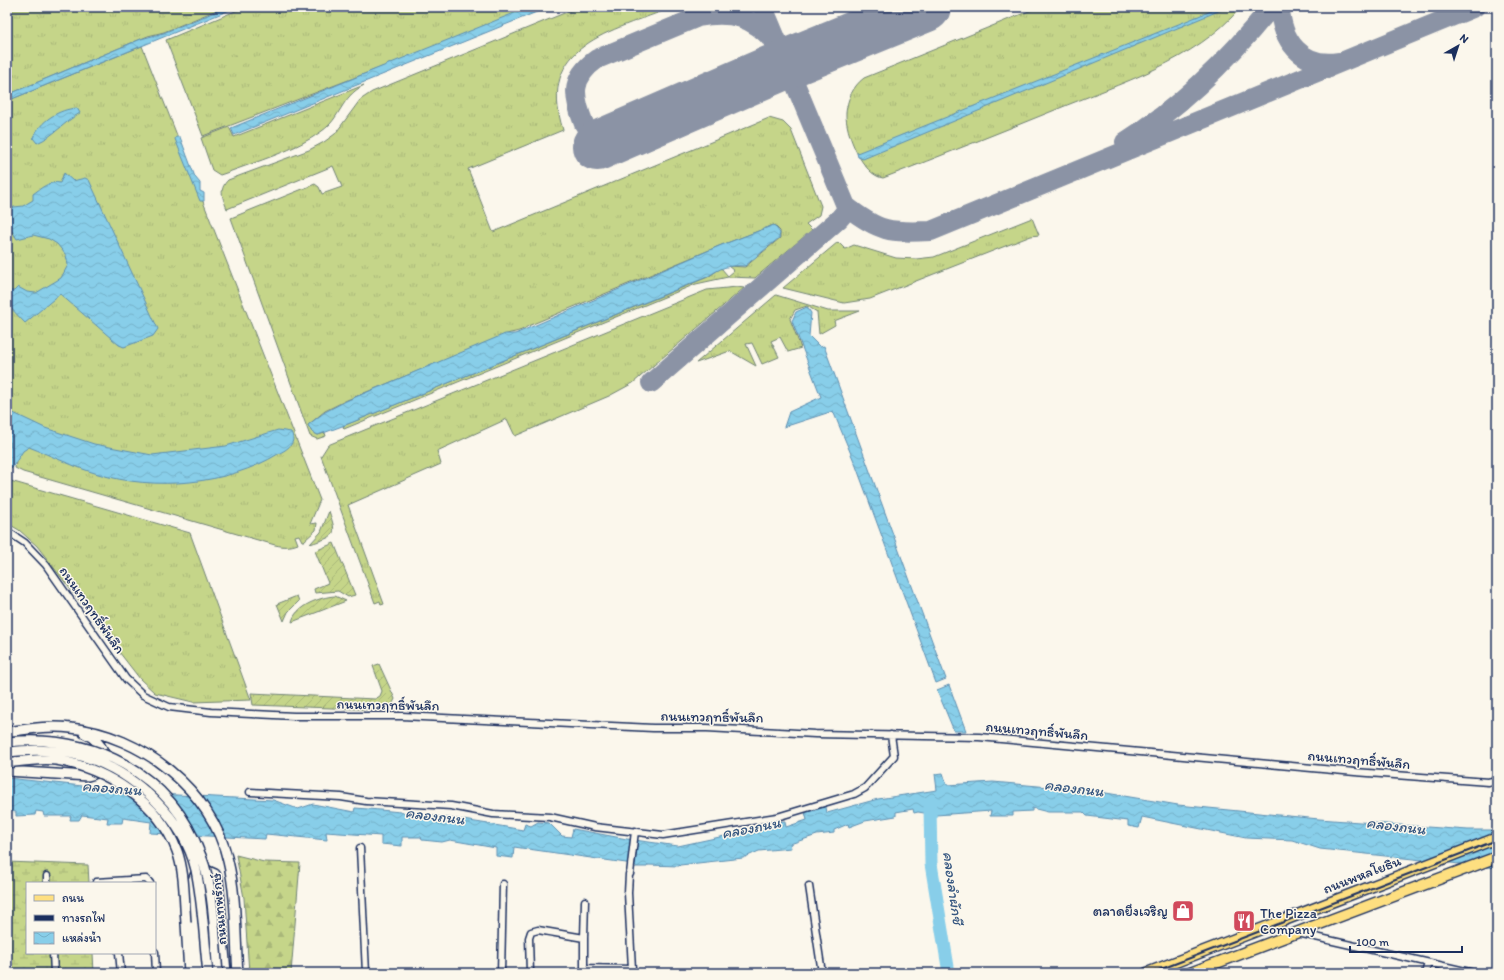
<svg xmlns="http://www.w3.org/2000/svg" width="1504" height="980" viewBox="0 0 1504 980" font-family="Itim,'Playpen Sans Thai',sans-serif">
<defs>
<pattern id="grass-tufts" width="24" height="20" patternUnits="userSpaceOnUse"><rect width="24" height="20" fill="#c5d589"/><path d="M3 7l-1-3M5 7V3M7 7l1-3M15 17l-1-3M17 17v-4M19 17l1-3" fill="none" stroke="#a9b779"/></pattern>
<pattern id="forest-firs" width="22" height="20" patternUnits="userSpaceOnUse"><rect width="22" height="20" fill="#c5d589"/><path d="M5 1l3.5 6h-7zM16 11l3.5 6h-7z" fill="#a9b779"/></pattern>
<pattern id="wetland-marsh" width="20" height="14" patternUnits="userSpaceOnUse"><rect width="20" height="14" fill="#c5d589"/><path d="M1 5h8M5 5V1M11 12h8M15 12V8" fill="none" stroke="#a9b779"/></pattern>
<pattern id="garden-furrows" width="10" height="10" patternUnits="userSpaceOnUse"><rect width="10" height="10" fill="#c5d589"/><path d="M-1 1l2-2M0 10L10 0M9 11l2-2" fill="none" stroke="#a9b779"/></pattern>
<pattern id="water-waves" width="16" height="10" patternUnits="userSpaceOnUse"><rect width="16" height="10" fill="#88cee9"/><path d="M0 5q4-4 8 0t8 0" fill="none" stroke="#75b1ca"/></pattern>
</defs>
<rect width="100%" height="100%" fill="#fbf7ec"/>
<filter id="ink" filterUnits="userSpaceOnUse"><feTurbulence type="fractalNoise" baseFrequency=".025" numOctaves="2"/><feDisplacementMap in="SourceGraphic" scale="8" xChannelSelector="R" yChannelSelector="G"/><feConvolveMatrix kernelMatrix="1 2 1 2 8 2 1 2 1" color-interpolation-filters="sRGB"/></filter>
<g filter="url(#ink)">
<!-- grass -->
<path fill="url(#grass-tufts)" stroke="#708274" d="M7,7H224L164,32L148,36L7,95Z
M245,7H538L203,136L166,40Z
M579,7H673C611,32 536,44 563,130L468,169L493,232L769,118L783,122L791,130L821,206L819,215L806,224L812,230L755,278L728,277L696,284L344,429L343,426L708,277L721,268L728,276L734,271L728,266L745,267L780,238V231L774,225L719,246L528,326C519,334 509,331 501,337L347,400L325,411L308,425L312,432L318,435L325,433L326,436L317,439L310,436L231,218L315,184L319,187L322,194L342,187L333,166L227,209C223,198 218,190 228,180L309,150L324,142L335,134L360,100L372,92Z
M1039,7H1241C1195,62 1120,83 1055,110C998,133 941,156 883,178C862,175 845,132 846,113C847,100 853,86 864,78Z
M142,46L320,500L310,524L317,523L316,530L304,541H302L299,535L295,536L298,544C290,547 284,547 275,545L23,472L15,468L16,462L7,460V101Z
M364,85C340,98 341,118 322,131C297,150 255,162 226,173L220,175L212,170L201,138L229,127L234,137Z
M1032,218L1039,235L1031,236L870,299L844,303L783,288L838,242L845,249L854,245L896,258L916,259L934,257Z
M737,287L744,288L633,383L609,396L515,436L507,419L437,451L441,464L348,505L384,604L381,605L380,601L375,603L321,456L328,445L707,290Z
M776,295L828,311H860L834,321L835,325L819,334L817,312L807,306L795,310L790,319L801,348L788,352L780,337L771,341L779,357L762,364L752,343L746,344L756,366L730,351L696,363Z
M7,480L190,533L251,700L193,702L155,693L140,679L37,546L19,530L7,523Z"/>
<!-- forest -->
<path fill="url(#forest-firs)" stroke="#708274" d="M236,855L264,862L300,863L291,973H249L244,898Z"/>
<!-- wetland -->
<path fill="url(#wetland-marsh)" stroke="#708274" d="M7,862L88,865L89,883H27V953H93L94,973H11Z"/>
<!-- garden -->
<path fill="url(#garden-furrows)" stroke="#708274" d="M329,511C338,537 335,536 310,544L321,532Z
M334,543L355,595L348,597L338,591L315,593L314,589L328,583L315,551Z
M297,596L299,601L288,612L284,621L277,604Z
M335,596L346,601L292,622C295,606 320,597 335,596Z
M379,664L395,699L390,709L384,710L253,705L251,693L375,699L380,696L382,691L373,666Z"/>
<!-- water -->
<path fill="url(#water-waves)" stroke="#5c8eb1" d="M227,7H237L7,101V95L141,39L163,33Z
M529,7H549L234,135L231,128Z
M1221,7H1228L863,159L858,157L857,153Z
M77,108L80,113C64,122 54,136 37,143L33,138C40,121 59,109 77,108Z
M176,137H180L195,177L200,183V191L204,193V201H200L175,139Z
M64,173L73,181L85,178L89,180L158,329L153,336L124,347L119,345L60,294L25,323L7,304V291H14L18,287L27,292L36,293L61,278L68,265L66,255L57,244L49,239L33,235L17,239L7,223V211L14,207L23,206L33,200V194C40,189 50,180 60,183Z
M774,225L780,233L779,238L745,266C727,265 722,267 707,277L353,422L318,435L312,432L308,425L325,412L346,401L505,334H515L719,246Z
M807,307L811,313L809,336L820,347L824,346L946,679L936,683L856,466L833,411L784,427L789,412L821,397L792,321L796,312Z
M7,410L45,428L94,444L152,455L226,446L278,430L291,432C297,443 288,449 278,454C228,485 154,491 98,474C74,467 52,456 29,447L23,451L12,468L7,466V451L10,446V442L7,439Z
M949,685L966,731H954L937,690Z
M943,773L947,785L993,782L1094,791L1178,805L1319,819L1468,830H1497V868L1320,849L1292,840L1246,838L1142,817L1139,828L1128,826V821L1087,816L1083,812H1048L1032,808V811L1013,812V816H990L991,811L936,815L918,812L914,813L913,809L896,812V816L865,821L849,827L848,824L834,830V833L817,835L790,844L791,848L759,851L743,858L680,865L679,866L648,865L647,867H634L633,864L514,847L513,858L496,856V848L450,840L442,842L422,840L421,837H402V846L381,844V836L326,832L327,840L266,834L265,839L150,833L151,822L123,818L122,823H107L108,818L82,815L79,820H70L71,816H44L43,812L36,811L35,815L16,816V812L10,811L7,808V778L158,794L273,800L298,809L313,804L354,812L355,808C412,812 468,820 523,830L525,824L531,826L538,822L549,823L562,836L571,837L573,829L627,839L678,846L757,829V824L785,821L786,827L807,820L805,812L826,807L827,813L878,799L937,790L935,774Z"/>
<g fill="none" stroke-linecap="round" stroke-linejoin="round">
<!-- river -->
<path stroke="#88cee9" stroke-width="13" d="M930,806L931,864L949,973"/>
<!-- taxiway -->
<path stroke="#8b93a5" stroke-width="20" d="M763,7L846,206C879,232 890,233 931,231L1475,7
M1280,7C1281,40 1302,68 1338,62
M584,124C573,96 570,78 597,59L698,17C730,11 754,16 775,43
M1125,142C1182,106 1229,59 1271,7
M651,383L839,219L845,212L846,206"/>
<!-- runway -->
<path stroke="#8b93a5" stroke-width="50" d="M597,146L786,64L926,7"/>
<!-- street casing -->
<g stroke="#1b2f5e" stroke-width="9">
<path id="street" d="M7,531L25,543L46,565L126,679L143,695L169,707L211,712L294,716H402L653,728H707L815,734L979,737L1355,772L1488,782L1497,780
M250,792L341,797L366,801L451,806L493,814L550,817L595,827L663,835L777,817L854,794L865,788L894,756L891,735
M360,848L366,973
M629,874L628,893L632,969
M630,874L635,831
M47,876V883
M96,882L146,879L150,883
M809,886L822,973
M1298,933L1474,973
M584,938L585,901
M155,952L156,973
M53,953L54,973
M119,953L121,973
M584,968L632,969V973
M501,973L503,884
M530,973L529,938L531,932L538,930L584,938V973
M1425,973L1428,963"/>
</g>
<!-- secondary casing -->
<g stroke="#1b2f5e" stroke-width="12">
<path id="secondary" d="M7,732C28,729 50,725 71,728C141,735 212,790 228,861C237,898 235,936 238,973
M7,771L88,776C117,769 104,741 84,733
M186,923L189,973
M198,973L192,883L196,873L206,870L215,874L218,880L226,973"/>
</g>
<!-- primary casing -->
<g stroke="#1b2f5e" stroke-width="13">
<path id="primary" d="M1147,973L1497,838
M1190,973L1497,857"/>
</g>
<!-- street -->
<use href="#street" stroke="#fbf7ec" stroke-width="6"/>
<!-- secondary -->
<use href="#secondary" stroke="#fbf7ec" stroke-width="9"/>
<!-- primary -->
<use href="#primary" stroke="#fedf80" stroke-width="10"/>
<!-- rail -->
<path stroke="#1b2f5e" stroke-width="2" d="M1151,973L1497,840"/>
<!-- secondary-bridge casing -->
<g stroke="#1b2f5e" stroke-width="12" stroke-linecap="butt">
<path id="secondary-bridge" d="M7,742C92,733 171,773 201,856C215,892 214,935 218,973
M7,752C33,749 60,749 85,757C135,773 184,818 196,870C203,904 204,939 208,973
M7,763C23,761 40,758 56,760C106,768 159,802 177,851C185,873 184,900 186,923"/>
</g>
<!-- secondary-bridge -->
<use href="#secondary-bridge" stroke="#fbf7ec" stroke-width="9"/>
</g>
</g>
<!-- icons -->
<defs>
<g id="shop-square" transform="scale(1.15)"><rect x="-9" y="-9" width="18" height="18" rx="4" fill="#d1495b" stroke="#fbf7ec"/><path d="M-5-2.5h2.3a2.7 3.5 0 0 1 5.4 0H5L5.5 6h-11ZM-1.5-2.5h3a1.5 2.3 0 0 0-3 0Z" fill="#fff"/></g>
<g id="restaurant-square" transform="scale(1.15)"><rect x="-9" y="-9" width="18" height="18" rx="4" fill="#d1495b" stroke="#fbf7ec"/><path d="M-5-6h1v4h1v-4h1v4h1v-4h1v5L-1.5 .5V6h-2V.5L-5-1ZM5-6V6H3V1.5H1.5Q1.5-4 5-6Z" fill="#fff"/></g>
</defs>
<g fill-rule="evenodd">
<use href="#shop-square" x="1183" y="911"/>
<use href="#restaurant-square" x="1244" y="921"/>
</g>
<g text-anchor="middle" dominant-baseline="central" stroke-width="3" stroke-linejoin="round" paint-order="stroke">
<!-- street labels -->
<g font-size="14" fill="#1b2f5e" stroke="#fbf7ec">
<text transform="translate(92 610) rotate(55)">ถนนเทวฤทธิ์พันลึก</text>
<text transform="translate(388 705) rotate(1)">ถนนเทวฤทธิ์พันลึก</text>
<text transform="translate(712 717) rotate(1)">ถนนเทวฤทธิ์พันลึก</text>
<text transform="translate(1037 731) rotate(5)">ถนนเทวฤทธิ์พันลึก</text>
<text transform="translate(1359 760) rotate(5)">ถนนเทวฤทธิ์พันลึก</text>
<text transform="translate(1362 875) rotate(-21)">ถนนพหลโยธิน</text>
<text transform="translate(219 909) rotate(-95)">ถนนเทพรักษ์</text>
</g>
<!-- poi labels -->
<g font-size="14" fill="#1b2f5e" stroke="#fbf7ec" text-anchor="end">
<text x="1168" y="911">ตลาดยิ่งเจริญ</text>
<text x="1260" y="913" text-anchor="start">The Pizza<tspan x="1260" dy="16">Company</tspan></text>
</g>
<!-- water labels -->
<g font-size="15" font-style="italic" fill="#365781" stroke="#fbf7ec">
<text transform="translate(112 788) rotate(5)">คลองถนน</text>
<text transform="translate(1074 788) rotate(7)">คลองถนน</text>
<text transform="translate(435 816) rotate(7)">คลองถนน</text>
<text transform="translate(1396 826) rotate(7)">คลองถนน</text>
<text transform="translate(751 828) rotate(-11)">คลองถนน</text>
<text transform="translate(953 888) rotate(82)">คลองลำผักชี</text>
</g>
</g>
<!-- margin -->
<rect width="1504" height="980" fill="none" stroke="#fbf7ec" stroke-width="24"/>
<rect x="12" y="12" width="1480" height="956" fill="none" stroke="#1b2f5e" stroke-width="1.5" filter="url(#ink)"/>
<!-- legend -->
<rect x="26" y="882" width="130" height="72" fill="#fbf7ec" stroke="#a1a7b3"/>
<rect x="34" y="895" width="20" height="6" fill="#fedf80" stroke="#a1a7b3"/>
<text x="62" y="902" font-size="12" fill="#1b2f5e">ถนน</text>
<rect x="34" y="915" width="20" height="6" fill="#1b2f5e" stroke="#a1a7b3"/>
<text x="62" y="922" font-size="12" fill="#1b2f5e">ทางรถไฟ</text>
<rect x="34" y="932" width="20" height="12" fill="url(#water-waves)" stroke="#a1a7b3"/>
<text x="62" y="942" font-size="12" fill="#1b2f5e">แหล่งน้ำ</text>
<!-- north arrow -->
<g transform="translate(1458 46) rotate(39)" stroke="#fbf7ec" stroke-width="3" paint-order="stroke">
<path d="M0-3L7 15L0 10L-7 15Z" fill="#1b2f5e"/>
<text y="-6" font-size="11" font-weight="bold" text-anchor="middle" fill="#1b2f5e">N</text>
</g>
<!-- scale -->
<path d="M1350 946v6h112v-6" fill="none" stroke="#1b2f5e" stroke-width="2"/>
<text x="1356" y="946" font-size="12" fill="#1b2f5e" stroke="#fbf7ec" stroke-width="3" paint-order="stroke">100 m</text>
</svg>
